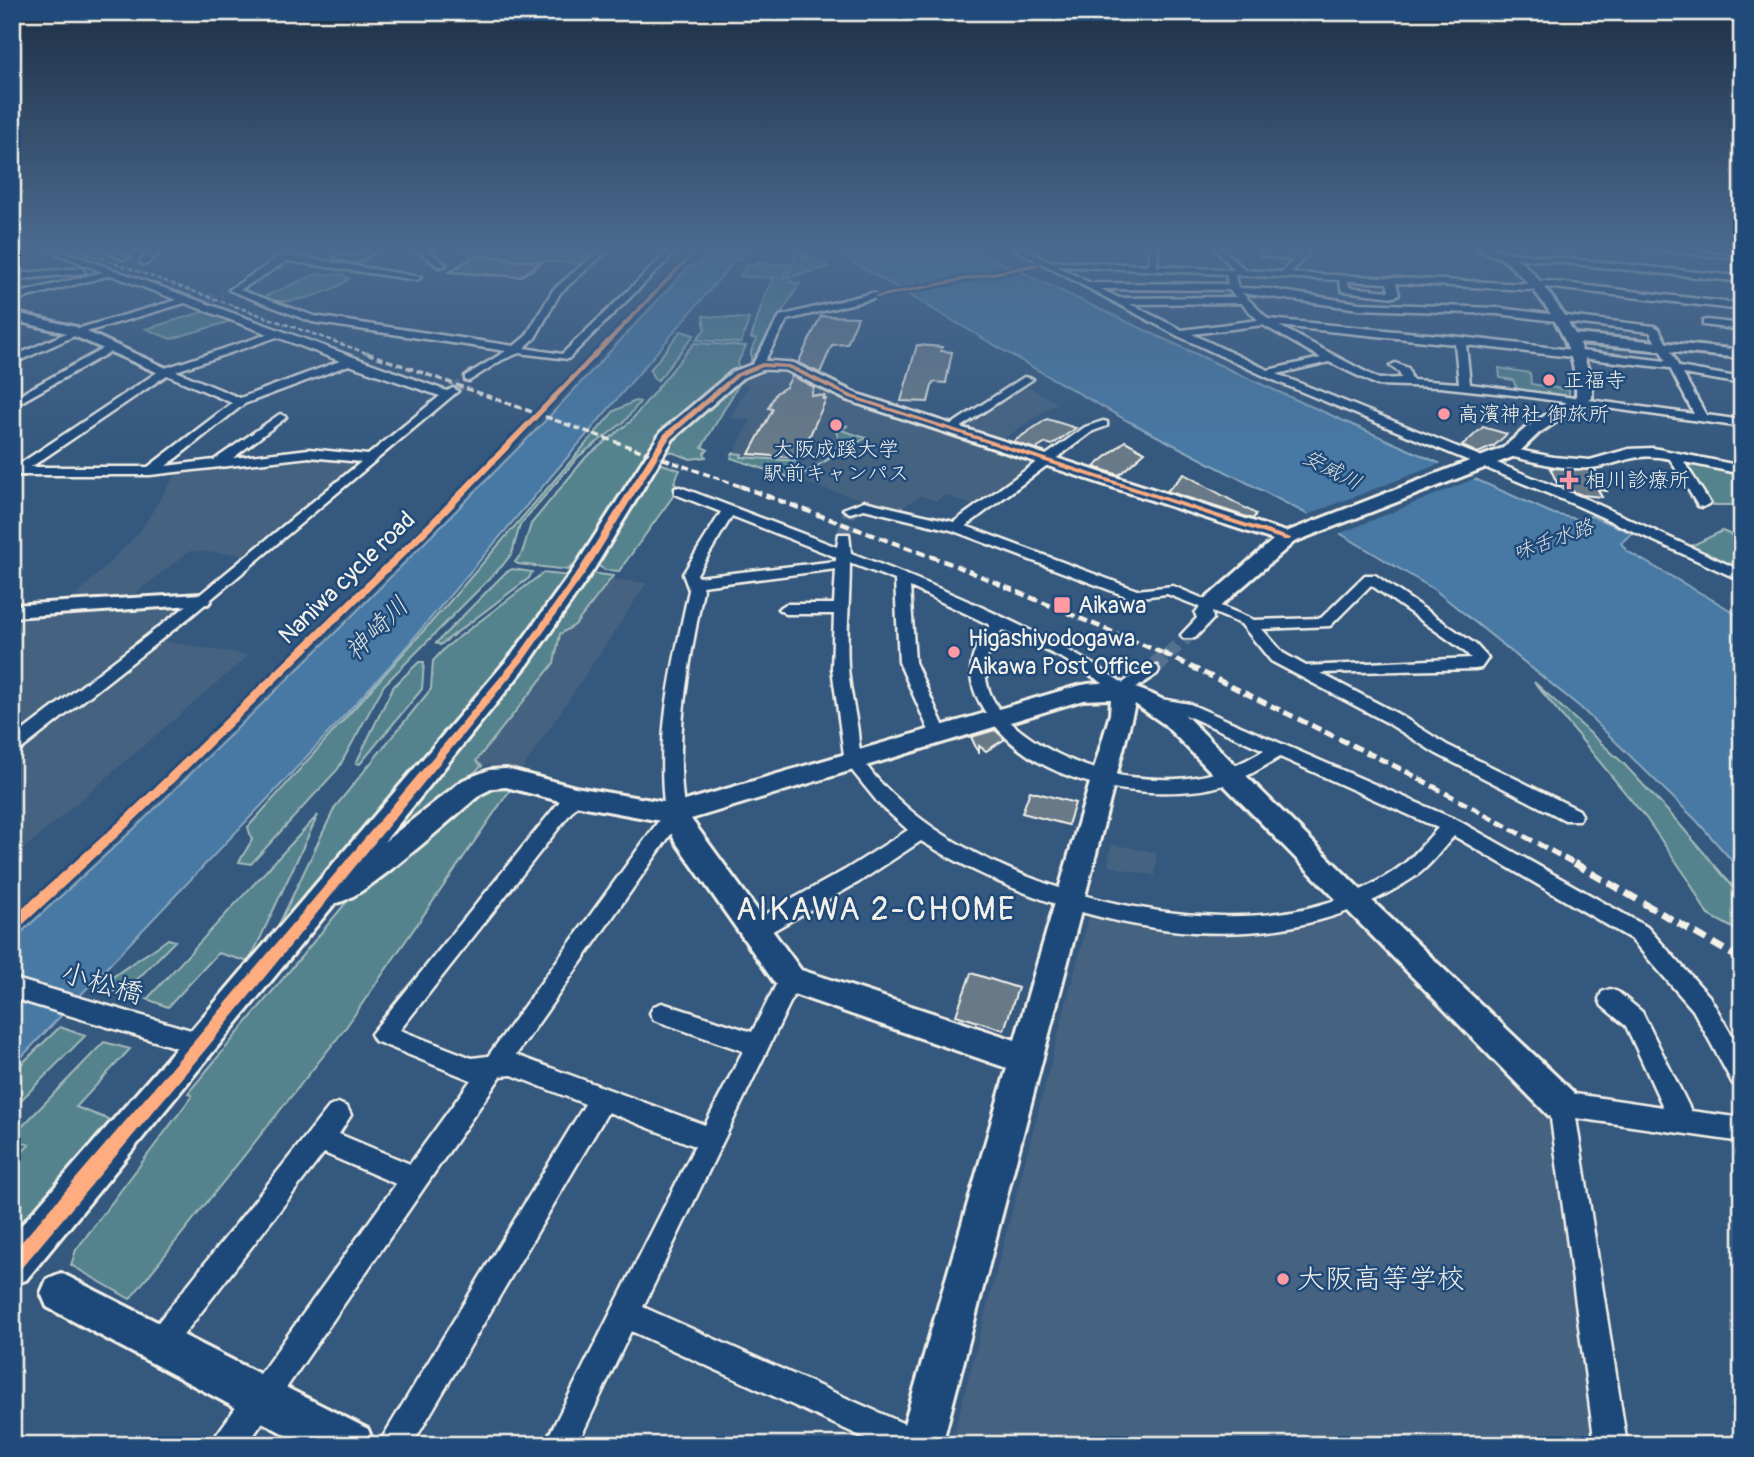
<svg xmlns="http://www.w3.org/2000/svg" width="1754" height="1457" viewBox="0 0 1754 1457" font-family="Pangolin,'Klee One',sans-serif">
<rect width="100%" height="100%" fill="#35587e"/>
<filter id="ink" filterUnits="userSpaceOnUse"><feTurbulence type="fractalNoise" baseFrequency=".0143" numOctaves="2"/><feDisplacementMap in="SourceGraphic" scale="14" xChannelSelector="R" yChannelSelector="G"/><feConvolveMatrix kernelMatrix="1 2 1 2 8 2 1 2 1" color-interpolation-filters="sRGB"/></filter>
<g filter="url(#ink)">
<!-- built -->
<path fill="#446281" d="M779,368L795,372L848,400L1030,460L1033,464L975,506L945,495L936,501L920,496L900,509L827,490L731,458L751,420L730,418L749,385L739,384L743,378L756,370Z
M1025,385L1057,403L999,442L961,429L959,426Z
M304,459L357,462L358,466L247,555L190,551L132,596L74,598L139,533L175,475Z
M611,579L647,583L519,774L489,765L482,766L476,761L554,663L560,634L575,625Z
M179,606L182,611L12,740V616Z
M162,641L249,655L12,859V756Z
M1111,844L1157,853L1155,876L1108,866Z
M1344,915L1362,923L1548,1113L1594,1445H951L1089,916L1122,924L1197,933L1272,932Z"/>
<!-- green -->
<path fill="#54838d" stroke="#a4baba" stroke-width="2" d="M461,248H602L581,264L545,261L530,272L505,270L497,276L448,272L472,257Z
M797,252L810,256L804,257L806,259L813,258L829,267L790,277V282L800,283L751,362V351L757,339L751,338L766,292L774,278L740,276L747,265H755L757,263L789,265L783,277H787Z
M316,274L344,275L349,279C327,296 286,306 259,299Z
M206,311L231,321L171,339L146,329Z
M703,316L749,319L741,343L696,340L705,329Z
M681,331L694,335L658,380L654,379L650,370Z
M694,343L746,346L737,364L740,368L658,435L578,566L572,565L568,570L518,564L515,562L522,553L531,524L586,457L630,422Z
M1499,368L1530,373L1531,384L1569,390V396L1518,391L1513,380L1500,378Z
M742,379L702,447L708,450L704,453L706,457L691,459L665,450C682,422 715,397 742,379Z
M635,401L640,402L624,422L578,457L520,525L512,553L502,566L384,685L338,769L251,864L239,862L252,840L248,827L451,600L614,411Z
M838,423L847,426L841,430L866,438L794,479C812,468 850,455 835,429Z
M733,453L742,454L741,457L798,461L791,478L731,458Z
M1685,461L1742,472V505H1714L1707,501L1682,463Z
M659,463L680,470L674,482L679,488L619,571L605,570L597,565Z
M1722,531L1742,539V572L1691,546Z
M512,569L532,572L529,578L440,645L436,643L505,573Z
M543,573L570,576L511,656L272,939L335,807L431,689L433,661L446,647Z
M591,573L613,576L575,625L560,634L554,663L476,761L482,766L370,859L532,659Z
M419,662H424L422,689L360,764L356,763L393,687Z
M1534,682L1623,763L1676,820L1735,889L1742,898V933L1707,914L1688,879L1646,818Z
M501,784L512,787L344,1030L130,1299L71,1265L76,1250L192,1096L188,1093L349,899L476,793Z
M318,815L249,962L218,953L168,1007L147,999Z
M168,939L175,941L123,994L100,988C119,969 146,956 168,939Z
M60,1027L85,1036L12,1109V1073Z
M104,1042L130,1049L76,1107L118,1123L12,1241V1162L29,1145L12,1137Z"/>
<!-- water -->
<path fill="#4679a4" stroke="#8ca9bf" stroke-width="2" d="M712,248H751L742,259H736L390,666L276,790L12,1067V941L136,827L343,625L544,422L689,267L697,265Z
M829,248H969L1254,381L1554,514L1577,519L1592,516L1632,533L1621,543L1627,551L1725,607L1742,619V872L1696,820L1580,707L1435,590L1309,515L1128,421L1025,363Z"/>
<!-- pier -->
<path fill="#35587e" d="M1447,461L1481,476L1336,535L1304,516Z"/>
<!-- building -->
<path fill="#677a88" stroke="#f4f1e8" stroke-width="2" d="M475,256L508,258L506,260L541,262L520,277L450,272Z
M821,316L858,317L847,344L832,345L820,373L798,363Z
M917,345L942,347L941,351L952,352L946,383L933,382L928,402L901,401Z
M792,376L814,387L811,395L825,396L823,399H826L800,458L749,454L773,409L768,408L776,393L786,387Z
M1047,419L1076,428L1052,445L1046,443L1036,449L1013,442Z
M1483,427L1507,434L1494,446L1478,453L1462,446Z
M1125,441L1145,452L1119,475L1094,467Z
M1550,468L1595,470L1607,491L1598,490L1602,497L1582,495L1569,490L1567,486L1558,485Z
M1184,474L1256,514L1253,519L1167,491Z
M995,730L1005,739L986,751L979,746V754L971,737Z
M1030,791L1075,803L1068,825L1022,813Z
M971,973L1018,988L1004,1030L956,1015Z"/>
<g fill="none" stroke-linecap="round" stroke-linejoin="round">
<!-- street-tunnel-far3 -->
<path stroke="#526f8e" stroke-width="9" stroke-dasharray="9 4.5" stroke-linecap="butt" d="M208,299L223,294"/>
<!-- street-tunnel-far2 -->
<path stroke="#526f8e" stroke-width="11" stroke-dasharray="11 6" stroke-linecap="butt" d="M453,391L469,378"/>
<!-- street-tunnel-far1 -->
<path stroke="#526f8e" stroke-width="14" stroke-dasharray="14 7" stroke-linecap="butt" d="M844,537L850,509
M1167,655L1189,635"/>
<!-- street-tunnel -->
<path stroke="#526f8e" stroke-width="18" stroke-dasharray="18 9" stroke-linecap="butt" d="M1151,670L1169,653"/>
<!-- street casing -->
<g stroke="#f4f1e8" stroke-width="5">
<path id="street" d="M43,248H54L447,391L453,388L458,391L191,616L18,752L12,754V739L181,610L361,462L309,457L150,475H12V469L162,369L268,334L185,303L79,334L12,364V357L73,330L177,300L111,275L12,301V295L103,272ZM277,337L340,361L240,398L176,371ZM349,365L440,396L368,455L309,449L233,458L284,419L286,417L280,414L214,460L166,466L244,404ZM167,375L232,403L148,467H31Z
M97,248H108L130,257L123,259Z
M155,248H164L147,264H141V260Z
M293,248H302L293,256L421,277L417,280L287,261L240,290L314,316L514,346L526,336L553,290L602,248H611L560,293L535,338L524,348L562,354L672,248H680L568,359L519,353L502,360L469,381L465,380V376L506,351L312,322L229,290Z
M372,248H382L355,263L335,258L339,256L354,257Z
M402,248L427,249L446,265L439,267L421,253Z
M1013,248H1023L1047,261L1149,265L1150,248H1158L1157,266L1235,270L1214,248H1222L1245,270L1282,272L1293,260L1261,255V251L1297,255L1304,248H1312L1291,273L1529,284L1546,281L1742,304V310L1546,287L1529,290L1396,283L1399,294L1394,297L1342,291L1339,280L1235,275L1238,288L1269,289L1359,303L1497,308L1654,326L1659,329L1679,367L1742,378V384L1683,374L1706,415L1742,420V427L1514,395L1440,387L1377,385L1329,362L1277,374L1588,500L1742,571V581L1578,506L1271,379L1176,335ZM1057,266L1226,274L1228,284L1090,283ZM1348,281L1387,283L1389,291L1349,287ZM1101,289L1229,290L1236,297L1119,298ZM1242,293L1359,309L1497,314L1650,332L1666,361L1460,337L1268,319ZM1241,303L1258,320L1182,330L1130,304ZM1263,325L1321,358L1268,370L1192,334ZM1279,326L1455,344L1459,383L1412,380L1408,368L1395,363L1390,366L1399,372L1401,378L1379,379ZM1466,345L1670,368L1694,414L1470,384Z
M1634,248H1663L1737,256L1733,258Z
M1501,252L1737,276L1742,279V287L1734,281L1498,256Z
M82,268L85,273L12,280V274Z
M872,293L875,294V298L787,320L760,369L751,367L780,316Z
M1706,320L1742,324V330L1703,325V321Z
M108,346L117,348L12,407V399Z
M1024,377L1033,379L953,432L943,430Z
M1103,421L1107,422V426L1093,431L966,526L1137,590L1173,586L1254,620L1321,618L1365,575H1375L1475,644L1488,658L1481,668L1475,669L1320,673L1398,714L1447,745L1579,810L1582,815L1579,820H1565L1435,753L1386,722L1271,661L1241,624L1212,612L1213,619L1195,638H1183L1181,635L1197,618L1195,613L1200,607L1167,594L1131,598L951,530L864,509L850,513L843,509L864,501L954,522L1085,427ZM1371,585L1463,650L1471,658L1306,666L1283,653L1262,629L1330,626Z
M1509,448L1553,457L1590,460L1629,449L1653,448L1742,466V474L1684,462L1710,503L1703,507L1698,506L1670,459C1631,451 1623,465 1590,468C1563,470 1531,461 1505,455L1503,452Z
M680,487L837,547L839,534H849L851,553C944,589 1039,629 1123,683L1145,666H1157L1159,670L1157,674L1124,696L1064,659L1002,630C940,708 1069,770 1130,777C1183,783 1219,778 1264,750L1181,713L1155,710L1146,704L1155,698L1190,704L1459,821L1647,927L1709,996L1742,1053V1087L1733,1084L1693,1010L1631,939L1454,836C1441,850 1429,868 1413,878C1264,977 1064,928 921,841L859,882L762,937L754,940L746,937L743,931L746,925L845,870L908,830L879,804L845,762L832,668L834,614H786L778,609L786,604H834L836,569L702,586L703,590C689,665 673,738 685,814L516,1055L705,1125L743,1051L654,1020L650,1013L654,1006L662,1003L752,1032L782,973L790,970L798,973L801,980L643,1307L927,1434L932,1445H880L631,1331L577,1445H544L695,1146L608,1112L412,1445H378L585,1104L512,1075L501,1076L247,1445H212L217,1434L396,1184L324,1153L168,1355L158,1360L148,1355L143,1345L148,1335L329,1107L338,1103L347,1107L351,1115L339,1134L410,1164L471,1080L375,1041L371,1034L568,791H582L584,796L400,1030L472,1058L488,1056L665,812C655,736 673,664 689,590L683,574L721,512L675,494V488ZM732,516L836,557V561L698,577L697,574ZM850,563L895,580L899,662L933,740L939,742L948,736L915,662L910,587L990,625C971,649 964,675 980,703C1021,779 1122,800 1201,790C1231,786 1254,773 1280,757L1438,828C1426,840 1415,856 1401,866C1380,882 1351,896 1326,903C1200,942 999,890 903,804C890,792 872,776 864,761C858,752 859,735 857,725C854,706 849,686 848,667C846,632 850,597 850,563Z
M12,978L201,1033L209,1036L213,1044L209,1052L201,1055L12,998Z
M1610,989L1618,992L1642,1012L1691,1111L1742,1118V1142L1576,1118L1627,1445H1595L1549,1104L1552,1096L1561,1092L1663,1107L1626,1026L1602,1006L1599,999L1602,992Z"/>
</g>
<!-- secondary casing -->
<g stroke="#f4f1e8" stroke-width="6">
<path id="secondary" d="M1477,248C1484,248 1492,247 1499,249C1529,257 1560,308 1575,334L1742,350V358L1579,343L1592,381V398L1539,433L1515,456L1294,542L1216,610H1202L1198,606L1202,602L1273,540L847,400L785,370L764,369L742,378L673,439L594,569L529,663L384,842L463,780L489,770L506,769L575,787L675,804L1074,687C1113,676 1150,689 1182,712L1365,894L1573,1092L1578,1104L1573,1116L1561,1120L1549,1116L1164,724L1135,704L942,1445H898L1007,1068L779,989L675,841L666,822L575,805L506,787L493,788L481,794C456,814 360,903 335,903L26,1280L12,1285V1236L189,1033L513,653L575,567L661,432L732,372L762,361L793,363L857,394L1286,532L1503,448L1527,427L1576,396C1579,347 1542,292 1505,261C1496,254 1483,254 1477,248ZM1109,699H1111L1110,714L1015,1040L801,970L691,819L1083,700Z
M12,312L76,327L173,371L166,375L161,374L67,333L12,320Z
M12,465L24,467L27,471L24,475H12Z
M201,594L208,596L211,600L208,604L12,617V605Z
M61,1273L368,1429L374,1445H305L47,1307L41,1293L47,1279Z"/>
</g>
<!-- street -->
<use href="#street" fill="#1f4a7a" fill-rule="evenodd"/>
<!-- secondary -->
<use href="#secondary" fill="#1f4a7a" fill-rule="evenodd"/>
<!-- rail-far4 -->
<path stroke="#f4f1e8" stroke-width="2.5" stroke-dasharray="5 2.5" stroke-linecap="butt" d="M72,248L372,355"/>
<!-- rail-far3 -->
<path stroke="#f4f1e8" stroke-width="3.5" stroke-dasharray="7 3.5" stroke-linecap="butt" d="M367,353L745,488"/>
<!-- rail-far2 -->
<path stroke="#f4f1e8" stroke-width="4.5" stroke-dasharray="9 4.5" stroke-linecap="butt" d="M740,486L954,565L1167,655"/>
<!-- rail-far1 -->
<path stroke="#f4f1e8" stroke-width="5" stroke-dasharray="10 5" stroke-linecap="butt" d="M1163,653L1407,772L1577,865"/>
<!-- rail -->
<path stroke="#f4f1e8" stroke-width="7" stroke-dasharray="13 7" stroke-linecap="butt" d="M1574,863L1742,960"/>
<!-- cycleway casing -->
<g stroke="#1f4a7a" stroke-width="5">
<path id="cycleway" d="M696,248H700L435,526L130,825L17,930L12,931V918L122,819L429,522Z
M1037,263L1039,266L877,298L874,296Z
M762,363L790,365L854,396L1291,538L1290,540H1284L850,398L787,368L763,367L739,376L670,437L588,569L524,660L206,1049L18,1272L12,1274V1253L196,1039L518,656L580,568L664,434L735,374Z"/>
</g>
<!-- cycleway -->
<use href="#cycleway" fill="#ffac80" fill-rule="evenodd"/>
</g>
</g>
<!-- sky -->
<linearGradient id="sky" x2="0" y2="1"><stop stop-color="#1d3045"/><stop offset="0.55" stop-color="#4b6a8f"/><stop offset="1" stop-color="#4b6a8f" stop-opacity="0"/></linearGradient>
<rect width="1754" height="452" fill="url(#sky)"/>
<!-- markers -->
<g fill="#ff9aa2" stroke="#1f4a7a" stroke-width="2.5">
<circle cx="1549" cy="380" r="7"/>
<circle cx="1444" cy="414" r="7"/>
<circle cx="836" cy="425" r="7"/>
<path d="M1565.5 469.5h7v7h7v7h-7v7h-7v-7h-7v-7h7z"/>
<rect x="1053" y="596" width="18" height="18" rx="3.5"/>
<circle cx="954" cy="652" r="7"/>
<circle cx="1283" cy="1279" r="7"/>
</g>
<g text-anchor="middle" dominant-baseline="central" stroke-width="5" stroke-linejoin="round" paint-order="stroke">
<!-- far-poi labels -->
<g font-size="21" fill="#f4f1e8" stroke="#1f4a7a" text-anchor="start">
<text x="1563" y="380">正福寺</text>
<text x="1458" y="414">高濱神社 御旅所</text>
<text x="836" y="449" text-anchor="middle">大阪成蹊大学<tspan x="836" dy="24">駅前キャンパス</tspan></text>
<text x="1585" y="480">相川診療所</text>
</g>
<!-- far-water labels -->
<g font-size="21" font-style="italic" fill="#dadfde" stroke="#1f4a7a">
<text transform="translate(1332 470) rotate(28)">安威川</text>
<text transform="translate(1553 540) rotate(-20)">味舌水路</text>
</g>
<!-- street labels -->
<g font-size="24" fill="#f4f1e8" stroke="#1f4a7a">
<text transform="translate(347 578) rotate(-44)">Naniwa cycle road</text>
</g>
<!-- poi labels -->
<g font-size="24" fill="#f4f1e8" stroke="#1f4a7a" text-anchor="start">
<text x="1078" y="605">Aikawa</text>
<text x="968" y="638">Higashiyodogawa<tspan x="968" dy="28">Aikawa Post Office</tspan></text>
</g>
<!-- water labels -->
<g font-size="26" font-style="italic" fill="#dadfde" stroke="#1f4a7a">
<text transform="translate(377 629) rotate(-45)">神崎川</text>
</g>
<!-- near-street labels -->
<g font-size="28" fill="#f4f1e8" stroke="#1f4a7a">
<text transform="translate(102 984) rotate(16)">小松橋</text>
</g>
<!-- near-poi labels -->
<g font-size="28" fill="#f4f1e8" stroke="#1f4a7a" text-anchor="start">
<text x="1297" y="1279">大阪高等学校</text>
</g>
<!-- near-neighbourhood labels -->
<g font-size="32" letter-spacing="2" fill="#f4f1e8" stroke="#1f4a7a">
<text x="876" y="910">AIKAWA 2-CHOME</text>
</g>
</g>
<!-- margin -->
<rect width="1754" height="1457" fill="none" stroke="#1f4a7a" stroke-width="42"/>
<rect x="21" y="21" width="1712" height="1415" fill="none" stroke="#f4f1e8" stroke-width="2.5" filter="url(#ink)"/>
</svg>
